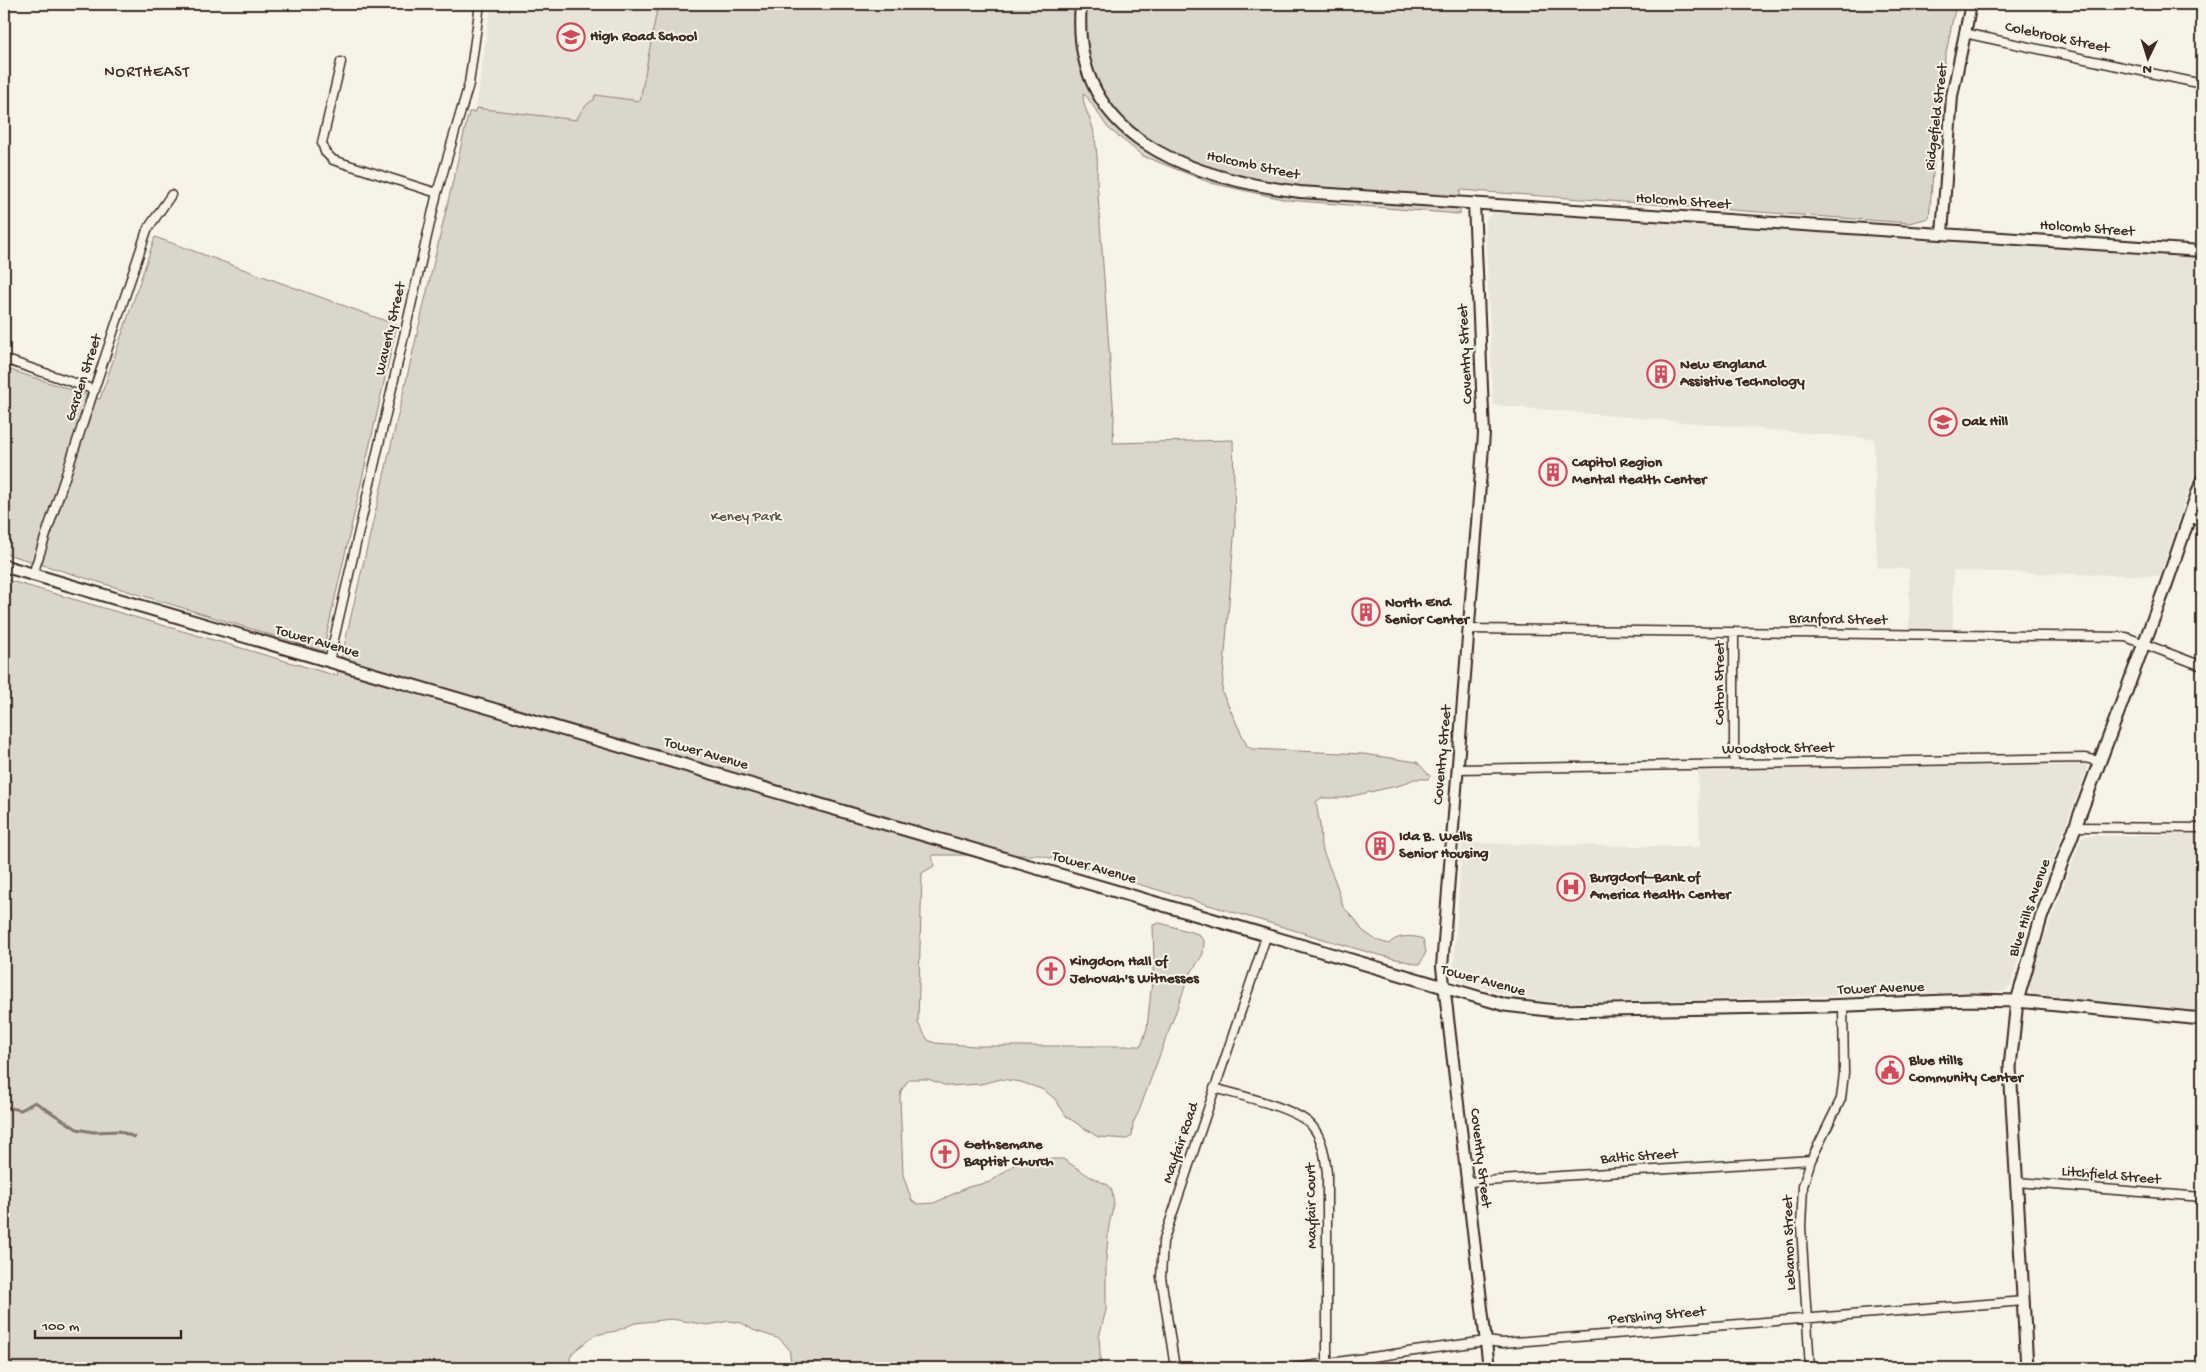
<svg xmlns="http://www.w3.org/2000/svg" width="2206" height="1372" viewBox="0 0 2206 1372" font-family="'Gochi Hand',sans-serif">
<rect width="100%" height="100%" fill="#f7f3e8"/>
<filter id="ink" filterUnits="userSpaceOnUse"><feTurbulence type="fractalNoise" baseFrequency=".02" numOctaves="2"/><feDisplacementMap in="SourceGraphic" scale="10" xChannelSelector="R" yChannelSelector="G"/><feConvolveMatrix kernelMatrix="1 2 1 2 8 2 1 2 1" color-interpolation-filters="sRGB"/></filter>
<g filter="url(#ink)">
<!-- built -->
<path fill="#e9e4d9" d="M491,4H660L646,101L591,122L476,108Z
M1532,212L2202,257V451L2160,576L1953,571V630L1909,629V569L1877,568L1874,439L1493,405L1485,220L1492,213Z
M2082,764L2087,765V769L2025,934L2011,985L2004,991L1575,1003L1541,1001L1505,994L1459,981L1453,973L1462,843L1700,847L1698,770Z
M2202,834V1014L2031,994L2029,989L2035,963L2082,836Z"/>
<!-- green -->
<path fill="#dbd6cb" stroke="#8b8074" d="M658,4H1956L1942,72L1929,218L1909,223L1460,190V214L1287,200L1211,183L1143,156L1108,128L1087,97L1083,94C1083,108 1090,116 1093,129C1097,147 1098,163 1097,181L1114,418L1113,443L1233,440L1235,525L1222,692L1247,746L1252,749L1363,754L1417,762L1430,776L1428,779H1414L1401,785L1343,798H1321L1316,802L1320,825L1321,846L1337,886L1343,907L1355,919L1362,930L1376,940L1389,944C1395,935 1414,935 1423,939L1426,952L1420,964H1417L1371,953L1040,855H932L934,866L922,873L918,1023L928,1040L935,1043L975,1046H1140L1142,1044L1147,1028L1154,962L1153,925L1160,923L1198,934L1204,941L1203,954L1189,976L1139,1111L1133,1123L1132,1136L1127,1139L1098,1137L1067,1117L1055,1099L1044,1090L1021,1082L1001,1079L981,1084L947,1086L928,1079H909L901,1091L900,1098L903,1175L912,1201L918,1204L934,1203L968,1187L990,1182L1014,1165L1027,1159H1063L1089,1176L1108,1185L1112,1191L1114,1204L1109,1225L1106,1260V1310L1099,1337L1101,1368H792L789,1349L780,1339L753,1330L742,1323L729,1321L708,1325L671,1319L635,1323L616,1331L595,1335L573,1352L570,1358L571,1368H4V579L337,676L469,112H475L476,108L577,120C579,113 586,103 594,100L595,95L640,101Z
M155,237L397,325L323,651L4,553V368L100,399Z"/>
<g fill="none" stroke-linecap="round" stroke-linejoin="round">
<!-- stream -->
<path stroke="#84786c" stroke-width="3" d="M4,1107L21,1110L35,1102L77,1129L93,1132L119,1131L134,1137"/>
<!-- minor casing -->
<g stroke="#3b2a1e" stroke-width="11">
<path id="minor" d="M1964,33L2202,84
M341,62L322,143L325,152L333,160L437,193
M4,359L95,390
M2190,519H2202
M33,574L147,230L171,195
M1468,629L2126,637L2202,666
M1734,632V763
M329,661L437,193L469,84L480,4
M1457,769L2085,758L2099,761
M2075,827L2202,828
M1214,1088C1238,1095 1297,1108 1312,1126C1323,1139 1325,1157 1327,1173V1363
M1469,1182L1811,1160
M2017,1182L2202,1197
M1175,1368L1161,1277L1163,1242L1267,934
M1294,1368L1486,1341L1502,1343L2024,1301
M1810,1368L1801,1226L1803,1186L1811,1160L1841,1099L1844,1073L1843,1005"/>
</g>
<!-- tertiary casing -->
<g stroke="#3b2a1e" stroke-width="14">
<path id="tertiary" d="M1081,4C1069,138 1189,178 1300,192L2202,251
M1474,203L1484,434L1442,967L1489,1368
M1942,234L1952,96L1971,4"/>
</g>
<!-- secondary casing -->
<g stroke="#3b2a1e" stroke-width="15">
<path id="secondary" d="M4,566L1505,1005L1556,1011L1826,1006L1970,1000L2017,1001L2202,1019
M2027,1368L2010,1067L2017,1001L2041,918L2166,585L2202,480"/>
</g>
<!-- minor -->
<use href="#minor" stroke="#f7f3e8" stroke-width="8"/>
<!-- tertiary -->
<use href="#tertiary" stroke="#f7f3e8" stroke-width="10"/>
<!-- secondary -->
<use href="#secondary" stroke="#f7f3e8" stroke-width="11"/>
</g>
</g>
<!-- icons -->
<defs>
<g id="school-ring" transform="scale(1.4375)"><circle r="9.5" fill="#f7f3e8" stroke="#d1495b" stroke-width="1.5"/><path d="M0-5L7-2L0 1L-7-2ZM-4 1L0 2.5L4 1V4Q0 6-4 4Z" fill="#d1495b"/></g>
<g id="building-ring" transform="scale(1.4375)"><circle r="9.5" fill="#f7f3e8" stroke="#d1495b" stroke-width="1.5"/><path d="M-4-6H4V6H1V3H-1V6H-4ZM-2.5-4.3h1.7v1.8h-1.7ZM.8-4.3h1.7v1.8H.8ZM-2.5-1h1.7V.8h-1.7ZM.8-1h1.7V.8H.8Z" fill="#d1495b"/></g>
<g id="hospital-ring" transform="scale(1.4375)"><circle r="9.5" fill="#f7f3e8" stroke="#d1495b" stroke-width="1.5"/><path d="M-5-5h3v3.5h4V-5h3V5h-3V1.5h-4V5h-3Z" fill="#d1495b"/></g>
<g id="church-ring" transform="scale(1.4375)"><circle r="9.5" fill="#f7f3e8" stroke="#d1495b" stroke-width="1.5"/><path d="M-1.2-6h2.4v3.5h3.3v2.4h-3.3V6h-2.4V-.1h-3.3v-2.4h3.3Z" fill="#d1495b"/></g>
<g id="civic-ring" transform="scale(1.4375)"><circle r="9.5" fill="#f7f3e8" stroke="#d1495b" stroke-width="1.5"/><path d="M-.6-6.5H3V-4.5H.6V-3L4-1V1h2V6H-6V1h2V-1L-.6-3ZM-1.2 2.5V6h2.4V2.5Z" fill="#d1495b"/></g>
</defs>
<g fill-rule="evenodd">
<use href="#school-ring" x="571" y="37"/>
<use href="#building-ring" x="1661" y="374"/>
<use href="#school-ring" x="1943" y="422"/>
<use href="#building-ring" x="1553" y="472"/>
<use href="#building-ring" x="1366" y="612"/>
<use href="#building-ring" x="1380" y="846"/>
<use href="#hospital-ring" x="1571" y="887"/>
<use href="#church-ring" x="1051" y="971"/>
<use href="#civic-ring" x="1890" y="1070"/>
<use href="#church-ring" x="945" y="1154"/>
</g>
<g text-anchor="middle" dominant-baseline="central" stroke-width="4" stroke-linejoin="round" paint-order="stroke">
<!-- poi labels -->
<g font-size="15" font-weight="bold" fill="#3b2a1e" stroke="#f7f3e8" text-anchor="start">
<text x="590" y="37">High Road School</text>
<text x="1680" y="365">New England<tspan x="1680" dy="17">Assistive Technology</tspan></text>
<text x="1962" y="422">Oak Hill</text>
<text x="1572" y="463">Capitol Region<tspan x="1572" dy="17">Mental Health Center</tspan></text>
<text x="1385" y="603">North End<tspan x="1385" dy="17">Senior Center</tspan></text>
<text x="1399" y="837">Ida B. Wells<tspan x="1399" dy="17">Senior Housing</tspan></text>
<text x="1590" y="878">Burgdorf–Bank of<tspan x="1590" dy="17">America Health Center</tspan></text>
<text x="1070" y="962">Kingdom Hall of<tspan x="1070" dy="17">Jehovah's Witnesses</tspan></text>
<text x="1909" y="1061">Blue Hills<tspan x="1909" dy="17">Community Center</tspan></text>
<text x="964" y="1145">Gethsemane<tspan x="964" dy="17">Baptist Church</tspan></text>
</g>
<!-- street labels -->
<g font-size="15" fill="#3b2a1e" stroke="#f7f3e8">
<text transform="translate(2057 38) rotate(12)">Colebrook Street</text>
<text transform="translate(1937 117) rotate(-83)">Ridgefield Street</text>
<text transform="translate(1253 166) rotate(12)">Holcomb Street</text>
<text transform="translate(1683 202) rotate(4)">Holcomb Street</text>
<text transform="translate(2087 229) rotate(4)">Holcomb Street</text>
<text transform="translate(391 329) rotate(-77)">Waverly Street</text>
<text transform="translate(1466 354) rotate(-93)">Coventry Street</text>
<text transform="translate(84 378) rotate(-72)">Garden Street</text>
<text transform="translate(1838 620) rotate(1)">Branford Street</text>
<text transform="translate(317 642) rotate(16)">Tower Avenue</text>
<text transform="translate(1720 683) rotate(-90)">Colton Street</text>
<text transform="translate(1778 749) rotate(-1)">Woodstock Street</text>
<text transform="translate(706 754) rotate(16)">Tower Avenue</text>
<text transform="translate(1443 755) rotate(-85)">Coventry Street</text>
<text transform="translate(1094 868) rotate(16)">Tower Avenue</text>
<text transform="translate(2030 908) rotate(-71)">Blue Hills Avenue</text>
<text transform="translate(1483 981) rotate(15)">Tower Avenue</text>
<text transform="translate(1881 989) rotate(-2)">Tower Avenue</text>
<text transform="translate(1181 1143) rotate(-71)">Mayfair Road</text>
<text transform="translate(1639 1157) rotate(-4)">Baltic Street</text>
<text transform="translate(1480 1158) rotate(83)">Coventry Street</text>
<text transform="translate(2111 1176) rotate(5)">Litchfield Street</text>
<text transform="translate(1312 1206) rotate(-91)">Mayfair Court</text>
<text transform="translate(1790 1243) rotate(-92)">Lebanon Street</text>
<text transform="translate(1657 1316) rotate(-5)">Pershing Street</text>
</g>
<!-- park labels -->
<g font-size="15" fill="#5b4c41" stroke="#f7f3e8">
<text x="746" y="517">Keney Park</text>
</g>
<!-- neighbourhood labels -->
<g font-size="16" letter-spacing="1" fill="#3b2a1e" stroke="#f7f3e8">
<text x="147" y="73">NORTHEAST</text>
</g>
</g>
<!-- margin -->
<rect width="2206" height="1372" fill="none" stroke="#f7f3e8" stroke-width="20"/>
<rect x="10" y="10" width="2186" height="1352" fill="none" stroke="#3b2a1e" stroke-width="2" filter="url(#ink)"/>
<!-- north arrow -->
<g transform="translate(2148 58) rotate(184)" stroke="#f7f3e8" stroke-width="4" paint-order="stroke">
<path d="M0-4L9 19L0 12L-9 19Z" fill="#3b2a1e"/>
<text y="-8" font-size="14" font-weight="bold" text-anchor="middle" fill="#3b2a1e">N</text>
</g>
<!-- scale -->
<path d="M35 1330v8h146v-8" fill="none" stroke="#3b2a1e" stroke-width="2.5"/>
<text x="42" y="1330" font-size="15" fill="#3b2a1e" stroke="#f7f3e8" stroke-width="4" paint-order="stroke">100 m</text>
</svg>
